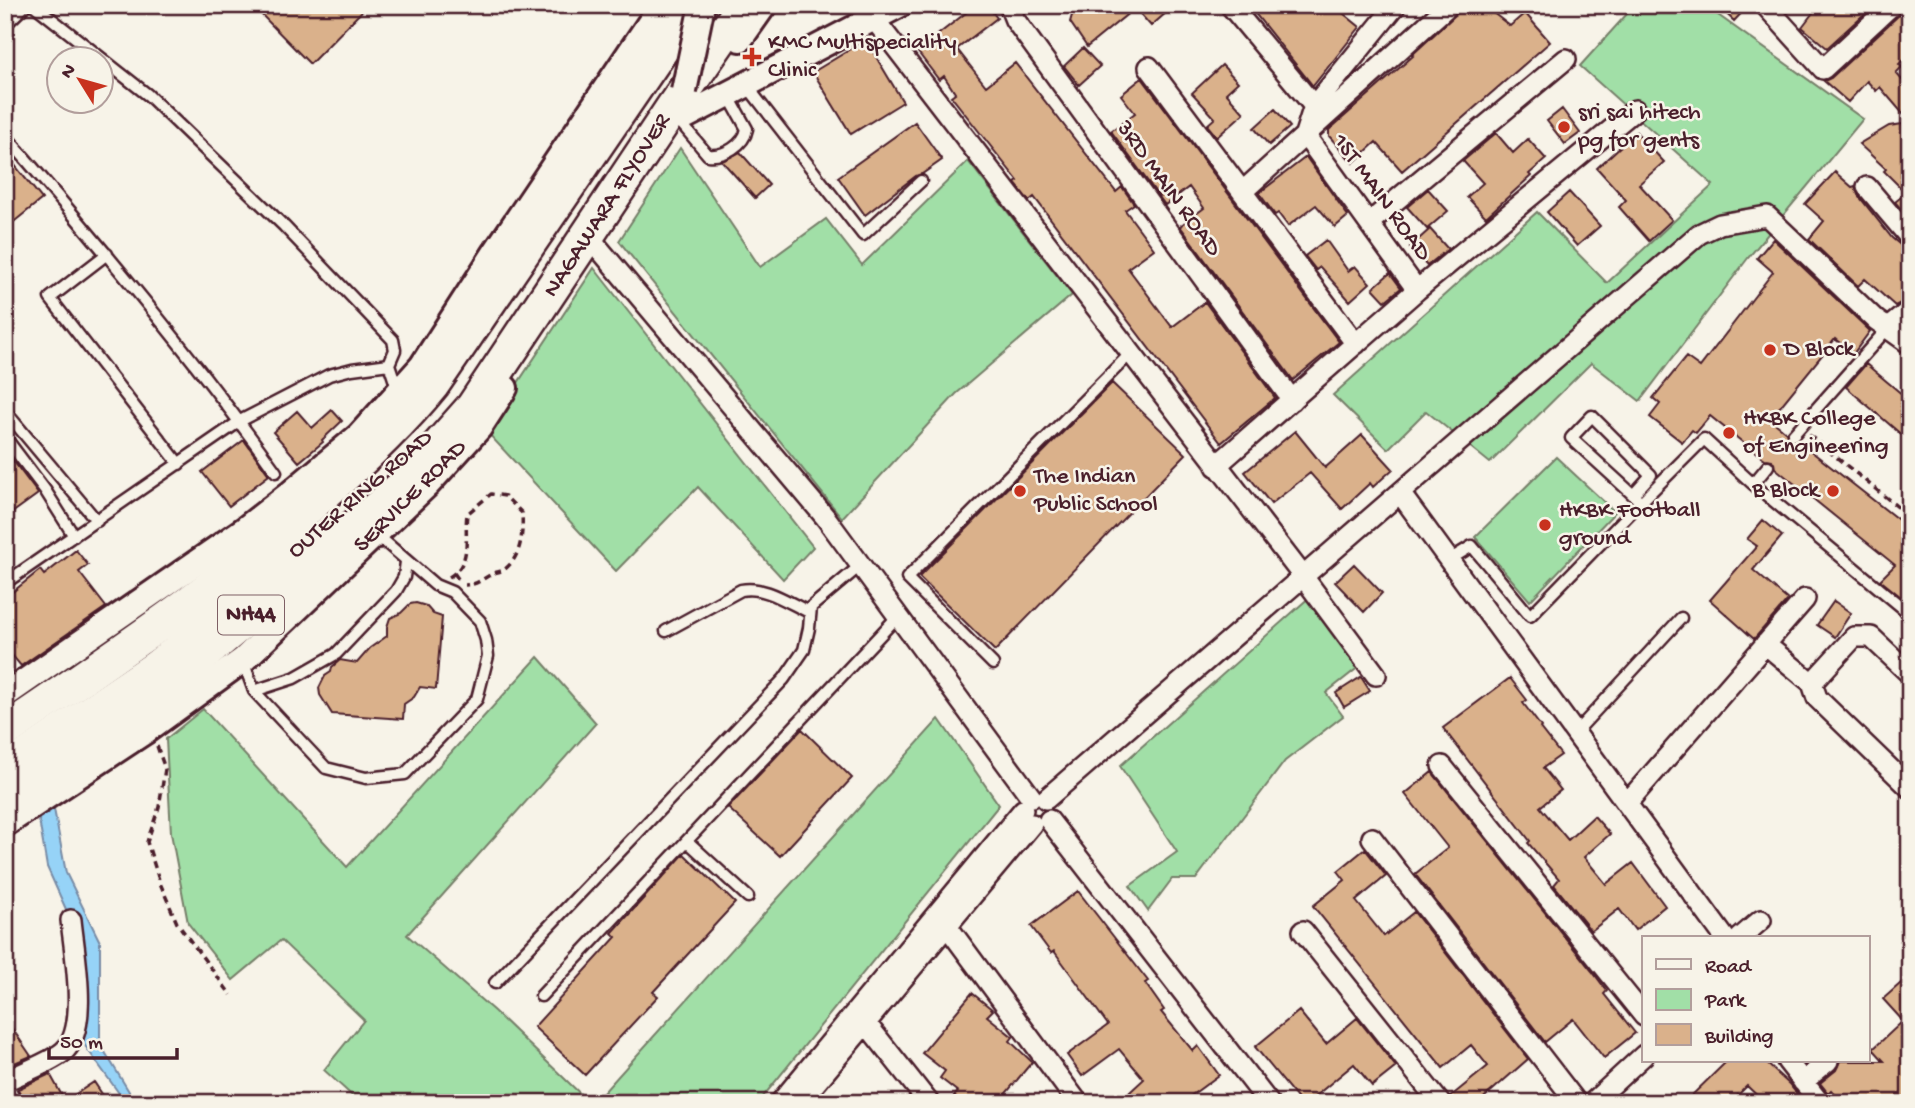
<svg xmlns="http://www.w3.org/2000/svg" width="1915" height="1108" viewBox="0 0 1915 1108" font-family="'Gochi Hand',sans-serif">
<rect width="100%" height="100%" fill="#f7f3e8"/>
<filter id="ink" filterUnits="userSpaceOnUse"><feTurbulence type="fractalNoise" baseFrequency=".0143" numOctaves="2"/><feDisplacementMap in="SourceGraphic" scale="14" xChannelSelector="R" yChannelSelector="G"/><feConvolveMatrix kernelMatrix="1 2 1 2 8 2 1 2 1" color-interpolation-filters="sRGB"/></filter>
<g filter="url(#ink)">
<!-- green -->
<path fill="#a1dfa7" stroke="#767f69" stroke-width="2" d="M1635,5H1704L1863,119L1748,258L1640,401L1591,363L1490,463L1426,411L1388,449L1333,395L1537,212L1607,283L1713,185L1580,66Z
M680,148L760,267L826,219L862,265L968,161L1072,295L956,394L842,518L619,241Z
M594,268L813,547L783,579L698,487L616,571L486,431Z
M1556,457L1615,512L1530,601L1475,537Z
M1312,595L1365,662L1326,693L1343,716L1285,761L1196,879H1172L1148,911L1130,886L1177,852L1120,766Z
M538,657L596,723L407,935L494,1011L590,1103H360L324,1070L364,1020L281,940L233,980L188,923L171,833L166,739L203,709L347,867Z
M939,719L999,805L758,1103H594Z"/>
<!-- water -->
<path fill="#96d3f7" stroke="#788ba5" stroke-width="2" d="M54,809L66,873L100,942V1044L136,1103H126L83,1043L82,945L47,867L38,814Z"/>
<!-- building -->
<path fill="#dab18b" stroke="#4a1f2b" stroke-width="2" d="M252,5H368L310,64Z
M976,5H987L997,18L957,49L971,67L986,86L1015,63L1116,192L1122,187L1134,204L1125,210L1154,249L1128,268L1172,327L1205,302L1273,395L1275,398L1221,443L1034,197L1029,201L1015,183L1018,181L951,96L955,93L944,76L939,80L917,51Z
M1075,5H1175L1151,26L1135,8L1087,47L1070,22Z
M1261,5H1333L1360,27L1313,86L1254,12Z
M1466,5H1483L1510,26L1525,13L1550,42L1402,171L1376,142L1353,163L1329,136V130L1413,56L1412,55Z
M1717,5H1749L1734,21Z
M1824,5H1874L1827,48L1802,27L1815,10L1818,13Z
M1904,7L1910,14V55L1899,64L1902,67L1896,73L1910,89V122L1880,87L1876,91L1867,81L1848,102L1824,81L1831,78L1900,14Z
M866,40L903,102L851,134L813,72Z
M1083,48L1100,66L1079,85L1064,66Z
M1222,65L1238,82L1226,93L1244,113L1217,137L1207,125L1215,118L1192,93Z
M1142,78L1339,342L1293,380L1180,226L1204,208L1189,187L1165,205L1111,131L1135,113L1121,95Z
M1275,109L1290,127L1269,145L1254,128Z
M1562,109L1580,133L1565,144L1547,121Z
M915,122L942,160L922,174L916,176L865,215L838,177Z
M1910,123V219L1895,202L1906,193L1884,171L1886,169L1859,144L1889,126Z
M1636,132L1664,162L1639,184L1672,220L1649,241L1619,207L1626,200L1597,168Z
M1496,133L1513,153L1528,139L1546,159L1529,174L1531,176L1486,217L1467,197L1483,183L1463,161Z
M740,152L769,185L755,198L722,161Z
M5,153L42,199L5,229Z
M1306,157L1348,216L1335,227L1316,205L1288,226L1278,213L1275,215L1259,193Z
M1835,172L1852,187L1855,186L1858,195L1892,238L1910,253V298L1895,306L1865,279L1858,286L1809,239L1824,221L1805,204Z
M1428,189L1448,211L1427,229L1407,207Z
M1569,192L1600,226L1577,246L1547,212Z
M1430,229L1448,249L1427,266L1410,247Z
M1773,239L1870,331L1853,354L1835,339L1770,419L1786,432L1789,441H1798L1910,529V604L1880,580L1895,565L1775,468L1772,460L1765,459L1751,449L1710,416L1696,433L1692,430L1682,442L1650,417L1660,404L1653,398L1686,357L1700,367L1773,272L1757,258Z
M1326,240L1348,271L1355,266L1370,283L1350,301L1320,267L1316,270L1305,256Z
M1390,273L1401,288L1385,301L1373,288Z
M1866,364L1910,401V442L1846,387Z
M1112,383L1186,454L995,651L919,577Z
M332,410L342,421L322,440L323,442L299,462L273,432L297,411L312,428Z
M1295,431L1325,468L1362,435L1393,469L1373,487L1370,483L1342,509L1310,473L1271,504L1245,472Z
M244,440L269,475L229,506L202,472Z
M5,450L38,494L5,518Z
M1763,520L1782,536L1753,570L1788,600L1754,639L1710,600L1757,546L1747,539Z
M76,550L88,565L79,572L106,607L21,666L5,647V598L40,570L44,575Z
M1354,564L1382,593L1364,612L1335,582Z
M1834,601L1851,613L1835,637L1817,625Z
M416,603L426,606L433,614L442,617L436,689L420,687L414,697L404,704L403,719L332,714L320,695L319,688L325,676L331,672L332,667L340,660L357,663L370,648L387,636V627L390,618L401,613L410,604Z
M1361,677L1370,691L1344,707L1336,693Z
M1510,678L1527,700L1523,703L1541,727L1540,728L1561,755L1543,768L1561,790L1540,807L1568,840L1594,816L1610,834L1584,857L1606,884L1633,863L1665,906L1635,930L1619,909L1591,931L1554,885L1559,879L1528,843L1530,841L1443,728Z
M802,729L852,778L780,856L728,808Z
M1432,772L1592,971L1607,991L1604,994L1635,1033L1604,1058L1573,1019L1545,1042L1415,874L1448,848L1405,794Z
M1365,849L1386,876L1356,901L1384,936L1414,912L1528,1059L1478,1103H1452L1450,1097L1488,1066L1471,1045L1443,1068L1313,906L1345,880L1338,871Z
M684,854L735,903L653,992L658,996L585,1075L534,1027L616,937L612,933Z
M1078,891L1148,981L1145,983L1164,1010L1161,1012L1193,1051L1198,1046L1219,1075L1181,1103H1118L1144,1079L1119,1049L1082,1076L1067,1055L1108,1025L1054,951L1051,953L1031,926Z
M1910,975V1103H1843L1831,1090L1828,1093L1820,1083L1836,1070L1840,1061H1884L1873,1049L1903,1021L1883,999Z
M972,993L993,1010L987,1016L1013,1037L1010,1041L1032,1062L998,1103H962L954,1096L958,1092L940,1078L945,1071L922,1053Z
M1299,1011L1326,1044L1357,1018L1396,1067L1372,1086L1354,1064L1307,1103H1301L1255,1047Z
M5,1018L31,1056L5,1067Z
M1727,1061H1764L1789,1084L1804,1103H1765L1747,1086L1730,1103H1684Z
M50,1074L65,1101L94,1082L108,1103H24L18,1089Z"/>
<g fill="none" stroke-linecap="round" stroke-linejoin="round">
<!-- service casing -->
<g stroke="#4a1f2b" stroke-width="15">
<path id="service" d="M34,5L148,95L284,226L393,340L395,350L389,364
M5,25L26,5
M747,86L863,235L921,181
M681,123L708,155C724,157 744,145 747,129L728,95
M5,135C99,244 192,355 276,472
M107,254L50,298L179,464
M5,411L97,521
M1793,435L1888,328
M5,437L45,490L74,536
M1753,484L1910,614
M1641,502L1704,439L1753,484L1768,466
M1449,560L1472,546L1530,616L1641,502L1571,438L1592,416L1651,475L1633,495
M5,583L240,421L329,375L352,369L389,364L398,391
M666,631L741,590C764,585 789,603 809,612
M243,661L254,691L294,678L336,654L396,591L404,577L406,562
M993,664L907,578L1130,354
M254,691L326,768L366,778L405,774L477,699L488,656L486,640L480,621L452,592L435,585L376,534
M1575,733L1681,618
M687,841L748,897
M495,983L784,679L804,650L809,628L811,607L861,565
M541,996L898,616"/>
</g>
<!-- minor casing -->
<g stroke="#4a1f2b" stroke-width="24">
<path id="minor" d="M1009,5L1015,20L1292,400
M1230,5L1314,106
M1765,5L1823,69L1892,5
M874,19L1302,575L1376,675
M1149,67L1356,344
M1305,134L1314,106L1396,5
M1305,135L1417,290
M1867,187L1910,238
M1242,192L1449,5
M1370,222L1566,59
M596,245L826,518L1031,797
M1888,328L1910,310
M1216,466L1417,290L1635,110
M1400,493L1725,938
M1765,644L1812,683
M1910,674L1871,637H1854L1812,683L1817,698L1910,788
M1442,766L1644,1016
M1046,799C1263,609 1482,422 1699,234L1720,224L1767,216L1876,320L1910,344
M1627,803L1805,599
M1049,820L1269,1103
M1372,838L1577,1103
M939,915L1078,1103
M1303,931L1440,1103
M1740,938L1761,920
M858,1013L929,1103
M1787,1061L1820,1103
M5,1081C22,1073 49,1063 63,1052C90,1030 74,952 71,920
M1803,1082L1828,1061
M5,1091L12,1103
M780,1103L1023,810
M799,1103L1032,824
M1592,1103L1644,1055"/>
</g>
<!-- tertiary casing -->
<g stroke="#4a1f2b" stroke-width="30">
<path id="tertiary" d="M740,39L764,5
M684,117L899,5
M5,695L245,529L291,493L359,436L422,366L495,253L662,5
M5,765L153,664L330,527
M5,824L144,732L243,660L428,484L479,428L505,388"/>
</g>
<!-- trunk casing -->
<g stroke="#4a1f2b" stroke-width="38">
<path id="trunk" d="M5,731C118,654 231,578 333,486C368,454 403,421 433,384L692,5
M5,794L169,682L202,656L403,486L473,407L673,107L744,5"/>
</g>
<!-- path -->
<path stroke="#4a1f2b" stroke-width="3.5" stroke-dasharray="7 5" stroke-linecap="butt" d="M1809,435L1910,517
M454,573L459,580
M449,577C473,563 464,537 467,514L491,494L505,496L522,513C523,532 522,556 505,569C501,572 494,572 490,575C481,580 476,585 465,585
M157,746L165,769L159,807L147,842L160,883L177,923L231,995"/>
<!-- service -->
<use href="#service" stroke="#f7f3e8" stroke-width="10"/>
<!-- minor -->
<use href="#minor" stroke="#f7f3e8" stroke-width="19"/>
<!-- tertiary -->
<use href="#tertiary" stroke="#f7f3e8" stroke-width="24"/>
<!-- trunk -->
<use href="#trunk" stroke="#f7f3e8" stroke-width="33"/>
<!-- tertiary-bridge casing -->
<g stroke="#4a1f2b" stroke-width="30" stroke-linecap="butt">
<path id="tertiary-bridge" d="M684,91L702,5"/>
</g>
<!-- tertiary-bridge -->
<use href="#tertiary-bridge" stroke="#f7f3e8" stroke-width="24"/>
</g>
</g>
<!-- markers -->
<g fill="#c8321e" stroke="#f7f3e8" stroke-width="2.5">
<path d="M748.5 46.5h7v7h7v7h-7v7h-7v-7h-7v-7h7z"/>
<circle cx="1564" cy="127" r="7"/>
<circle cx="1770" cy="350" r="7"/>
<circle cx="1729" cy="433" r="7"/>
<circle cx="1020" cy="491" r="7"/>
<circle cx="1833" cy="491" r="7"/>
<circle cx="1545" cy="525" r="7"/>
</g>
<g text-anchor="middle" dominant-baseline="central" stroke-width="5" stroke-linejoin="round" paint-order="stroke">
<!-- shield labels -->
<rect fill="#f7f3e8" stroke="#7e5f64" stroke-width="2" x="218" y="595.5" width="66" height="39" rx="5"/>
<g font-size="23" font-weight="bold" fill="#4a1f2b">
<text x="251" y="615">NH44</text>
</g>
<!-- poi labels -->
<g font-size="24" fill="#4a1f2b" stroke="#f7f3e8" text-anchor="start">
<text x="768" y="43">KMC Multispeciality<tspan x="768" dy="28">Clinic</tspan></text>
<text x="1578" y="113">sri sai hitech<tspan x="1578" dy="28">pg for gents</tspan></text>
<text x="1784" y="350">D Block</text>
<text x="1743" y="419">HKBK College<tspan x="1743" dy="28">of Engineering</tspan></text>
<text x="1034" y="477">The Indian<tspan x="1034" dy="28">Public School</tspan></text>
<text x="1819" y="491" text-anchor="end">B Block</text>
<text x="1559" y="511">HKBK Football<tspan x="1559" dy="28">ground</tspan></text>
</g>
<!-- street labels -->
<g font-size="24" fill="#4a1f2b" stroke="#f7f3e8">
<text transform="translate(1168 189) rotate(54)">3RD MAIN ROAD</text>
<text transform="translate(1381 198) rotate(54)">1ST MAIN ROAD</text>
<text transform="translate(608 206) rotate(-57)">NAGAWARA FLYOVER</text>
<text transform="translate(361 495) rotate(-41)">OUTER RING ROAD</text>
<text transform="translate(411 497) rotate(-45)">SERVICE ROAD</text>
</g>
</g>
<!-- margin -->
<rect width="1915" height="1108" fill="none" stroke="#f7f3e8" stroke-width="28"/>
<rect x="14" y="14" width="1887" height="1080" fill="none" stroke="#4a1f2b" stroke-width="2.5" filter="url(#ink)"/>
<!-- legend -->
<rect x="1642" y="936" width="228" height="126" fill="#f7f3e8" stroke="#b29e9c" stroke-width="2"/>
<rect x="1656" y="959" width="35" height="10" fill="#f7f3e8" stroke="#b29e9c" stroke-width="2"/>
<text x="1705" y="972" font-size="21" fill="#4a1f2b">Road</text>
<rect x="1656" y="989" width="35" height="21" fill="#a1dfa7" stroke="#b29e9c" stroke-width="2"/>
<text x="1705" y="1006" font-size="21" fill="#4a1f2b">Park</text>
<rect x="1656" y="1024" width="35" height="21" fill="#dab18b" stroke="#b29e9c" stroke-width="2"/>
<text x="1705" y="1042" font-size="21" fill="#4a1f2b">Building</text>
<!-- north arrow -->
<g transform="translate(80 80) rotate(307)"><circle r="33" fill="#f7f3e8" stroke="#b29e9c" stroke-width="2"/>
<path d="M0-5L12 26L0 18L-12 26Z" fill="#c8321e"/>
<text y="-10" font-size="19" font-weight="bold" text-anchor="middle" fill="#4a1f2b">N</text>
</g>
<!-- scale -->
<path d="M49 1048v10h128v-10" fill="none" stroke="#4a1f2b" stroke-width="3.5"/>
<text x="60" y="1048" font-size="21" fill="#4a1f2b" stroke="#f7f3e8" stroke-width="5" paint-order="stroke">50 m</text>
</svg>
